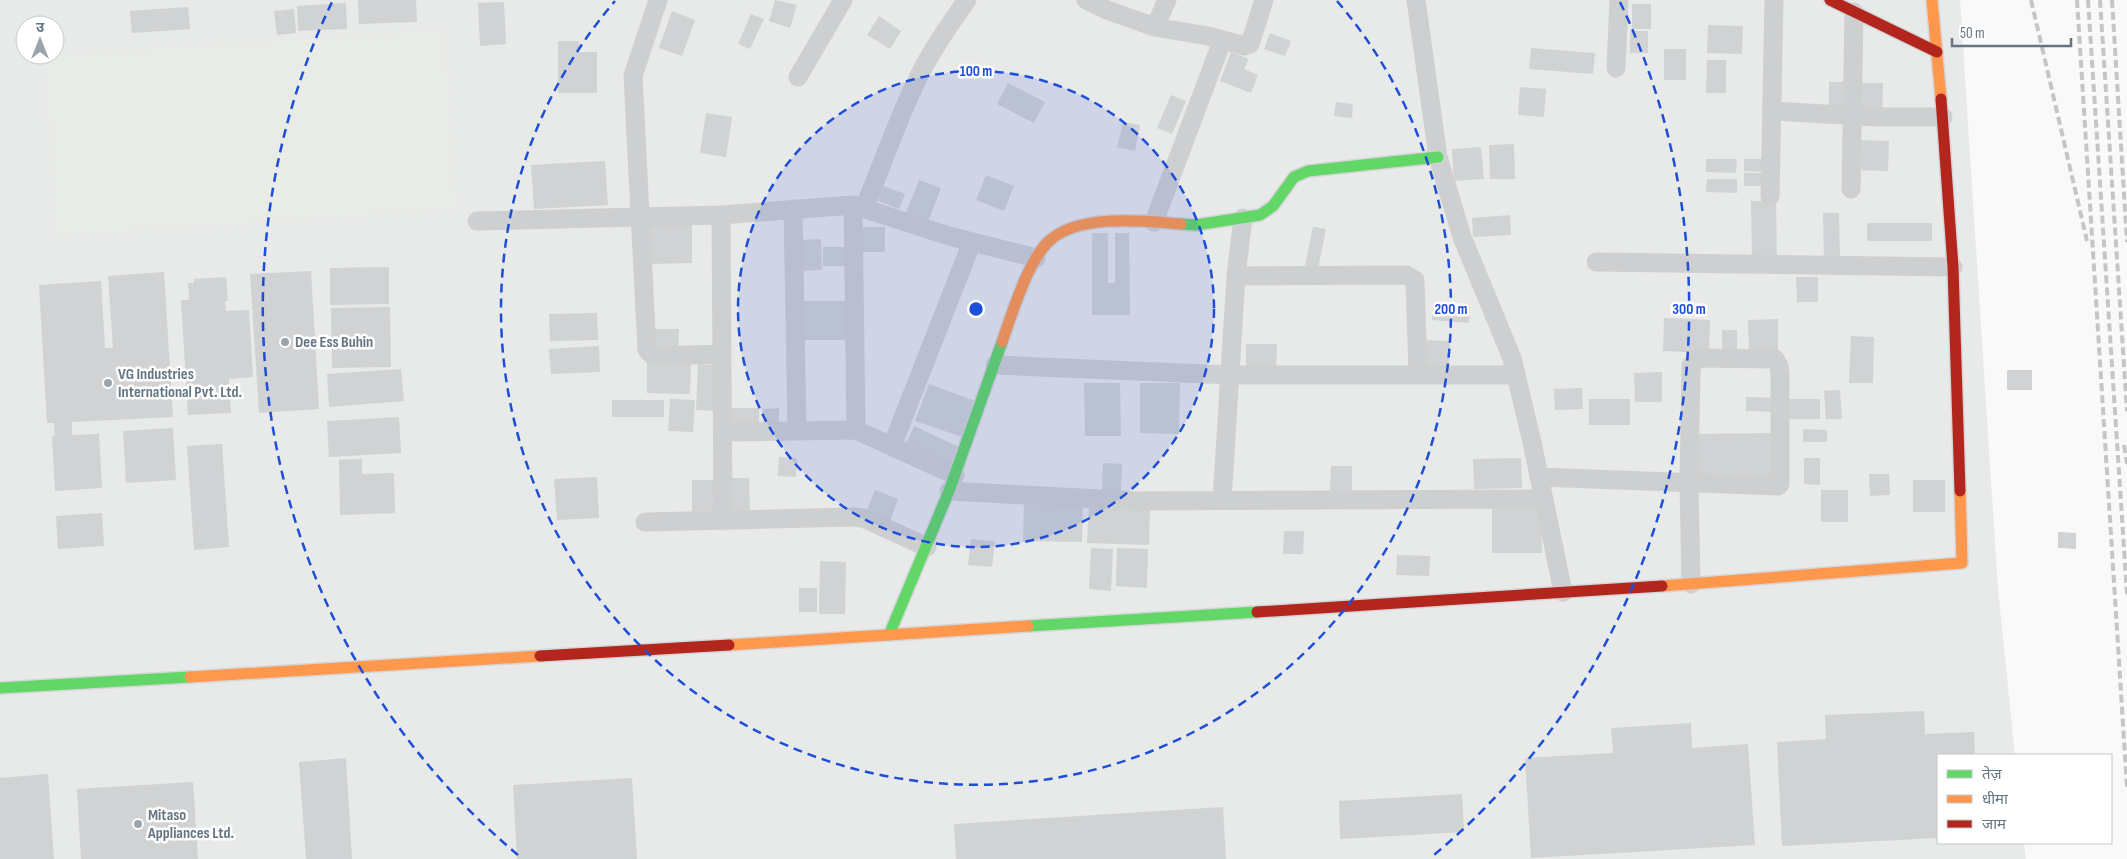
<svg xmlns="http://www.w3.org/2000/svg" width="2127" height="859" viewBox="0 0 2127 859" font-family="'Sofia Sans Condensed','Noto Sans Devanagari',sans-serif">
<rect width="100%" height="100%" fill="#f9f9f9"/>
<!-- built -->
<path fill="#e8e9e9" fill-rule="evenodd" d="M0,0H1960L1998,589L2015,755H1938V843H2024L2026,859H0ZM25,25H55V55H25Z"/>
<!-- green -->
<path fill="#e8ebe6" d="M445,29L457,210L56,237L44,55Z"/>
<!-- building -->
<path fill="#d0d2d3" d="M358,0H416L417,22L359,24Z
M775,0L797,5L790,28L769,21Z
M504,2L506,44L480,46L478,3Z
M346,3L347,29L298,31L297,6Z
M1632,4H1651V29H1632Z
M188,7L190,29L132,33L130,11Z
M294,9L296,33L277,35L274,11Z
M672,11L695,20L682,56L659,48Z
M751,14L764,19L750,49L738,44Z
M879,16L901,31L890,49L867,35Z
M1708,25L1743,26L1742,54L1707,53Z
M1630,31H1648V53H1630Z
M1270,33L1291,41L1285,56L1264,49Z
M558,41H579V52H597V93H558Z
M1531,48L1595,53L1593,74L1529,69Z
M1664,49H1686V80H1664Z
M1231,52L1249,59L1244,69L1258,75L1251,93L1220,81Z
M1707,60H1726V93H1706Z
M1829,82H1845V110H1829Z
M1008,83L1045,102L1034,123L997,104Z
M1859,83H1883L1882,113L1858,112Z
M1520,87L1546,89L1544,117L1518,115Z
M1171,95L1186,101L1172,134L1157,128Z
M1336,102L1353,104L1352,118L1334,116Z
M706,113L732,117L726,157L700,153Z
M1123,122L1140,125L1135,151L1117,147Z
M1856,140L1889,141L1888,171L1855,170Z
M1514,144L1515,179H1490L1489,145Z
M1481,147L1484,179L1454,181L1452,149Z
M1706,159H1737L1736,173L1706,172Z
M1744,159H1765V172L1744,171Z
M605,161L608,205L534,209L531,165Z
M1744,173H1765V186H1744Z
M986,175L1014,186L1004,211L976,200Z
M1707,179H1737V193L1706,192Z
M919,180L941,188L927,224L905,215Z
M883,186L905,194L899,209L878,201Z
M1751,201H1776L1777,261H1752Z
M1823,213H1839L1840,259L1824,260Z
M1510,215L1511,235L1473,237L1472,218Z
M650,223H692V263L650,264Z
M1867,223H1932V241H1867Z
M858,227H885V252H858Z
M1313,227L1326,229L1318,269L1305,266Z
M1092,233H1108V283H1115V233H1129L1130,315H1092Z
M821,239L822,270L799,271V240Z
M823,247H848V266H823Z
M389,267V304L330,305V268Z
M311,271L319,409L259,413L250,274Z
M164,272L173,417L72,422V435L99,434L102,488L55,491L52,437L55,436L54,423H47L39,285L101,281L105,348H113L108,276Z
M226,277L228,301H225L226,311L249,310L253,377L229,379L231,413L188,415L181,300H189L188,283H194V279Z
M1796,277H1818V302H1797Z
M802,301H850V340H802Z
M1433,305L1470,307L1469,323L1432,320Z
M390,307L391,367L332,368L331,308Z
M597,313L598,340L550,341L549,314Z
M1664,318L1710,320L1709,353L1663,351Z
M1778,319V355L1749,356L1748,320Z
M650,329H679L678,353L650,352Z
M1722,330H1737V355H1722Z
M1851,336L1874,337L1873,383H1849Z
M1424,340L1450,341L1449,367L1422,366Z
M1246,344H1277L1276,369L1246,368Z
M599,346L600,372L551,374L549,349Z
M647,361L691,362L690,394L647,393Z
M698,364L718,365L716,411L696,410Z
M401,369L404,401L329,407L327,374Z
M2007,370H2032V390H2007Z
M1662,372V402H1635L1634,373Z
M1084,383H1120L1121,436H1085Z
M1140,383H1180L1179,434L1140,433Z
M929,384L978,402L965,438L915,421Z
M1582,388L1583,409L1555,410L1554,389Z
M1840,390L1842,419H1826L1824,391Z
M1746,397L1777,398V412L1746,411Z
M670,399L695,400L693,432L668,431Z
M1589,399H1630V425H1589Z
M1786,399H1820V419H1786Z
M612,400H664V417H612Z
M725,408H759V430H725Z
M779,408V429H763V409Z
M399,417L401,453L329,457L327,421Z
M914,426L959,447L949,469L904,448Z
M173,428L176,480L126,483L123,431Z
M1803,429L1827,430V442H1803Z
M1774,433V478H1695V434Z
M222,444L229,547L194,550L187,446Z
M779,457L797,458L796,477L778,476Z
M1521,458L1522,488L1474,489L1473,459Z
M1804,458H1820V485L1804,484Z
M362,459V474L394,473L395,513L340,515L339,460Z
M1103,463L1122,464L1121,492H1102Z
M1331,466H1352V492H1330Z
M1869,474H1889L1890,495L1870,496Z
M597,477L599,518L557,520L554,479Z
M726,478H749L750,516L727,517Z
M692,480H718V518H692Z
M1913,480H1945V512H1913Z
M875,490L898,499L889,524L865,515Z
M1821,490H1848V522H1821Z
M1024,501L1083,502L1082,542L1023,541Z
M1089,504L1150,507L1149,545L1087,543Z
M1541,505L1542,553H1492V506Z
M102,513L104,546L58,549L56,516Z
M1284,531H1304L1303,554H1283Z
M2058,532L2076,533V549L2058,548Z
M971,539L995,541L992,567L968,565Z
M1091,548L1113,549L1111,591L1089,589Z
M1117,548L1148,549L1147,588L1116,586Z
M1397,555L1430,556L1429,576L1396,575Z
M820,561L846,562L845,614H819Z
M799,588H817V612H799Z
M1924,711L1925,734L1974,732L1975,755H1938V838L1782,846L1777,742L1826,739L1825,715Z
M1691,723L1692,748L1748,744L1755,845L1531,858L1525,758L1613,753L1611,728Z
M346,758L352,859H306L299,762Z
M48,774L54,859H0V778Z
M632,778L637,859H517L513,785Z
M193,782L198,859H81L77,789Z
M1462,794L1464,832L1340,839L1339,801Z
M1223,807L1226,859H956L954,824Z"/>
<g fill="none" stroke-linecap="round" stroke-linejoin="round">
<!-- fast casing -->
<g stroke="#d5d6d7" stroke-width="14">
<path id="fast" d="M1181,224L1196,225L1260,215L1273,206L1294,177L1308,171L1438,157
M1028,626L1257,612
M889,635L949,491L1002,342
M0,688L190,677"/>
</g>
<!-- slow casing -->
<g stroke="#d5d6d7" stroke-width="14">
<path id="slow" d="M1932,0L1941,99
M1002,342C1012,314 1027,263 1048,242C1078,213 1142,221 1181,224
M1662,586L1962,563L1960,491
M729,645L1028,626
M190,677L540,656"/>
</g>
<!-- jam casing -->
<g stroke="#d5d6d7" stroke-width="14">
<path id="jam" d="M1830,0L1937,52
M1941,99L1953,267L1960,491
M1257,612L1662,586
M540,656L729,645"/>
</g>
<!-- street -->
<path stroke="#cecfd0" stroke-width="19" d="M658,0L633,76L647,350L652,355L657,356L722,354
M1086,0L1107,10L1155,27L1208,36L1245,46L1250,44L1264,0
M1416,0L1438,157L1462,237L1512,358L1532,442L1563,592
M1155,27L1167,0
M1616,68L1619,0
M798,77L843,0
M1772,111L1876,117H1943
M1851,189L1854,12
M1770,196L1774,0
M864,208C883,164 898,117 920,74C933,48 950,24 967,0
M793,209L797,431
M721,215L723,521
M477,221L721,215L853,205
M1154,222L1222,41
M1596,262L1953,267
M1236,276L1406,275L1415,280L1418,375
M995,365L1231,375H1516
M856,430L853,205L949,236L1036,258
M723,432L856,430L955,475
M892,446L972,242
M1539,477L1778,486L1780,484V374L1779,366L1775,359L1698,358L1691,366L1689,484L1691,584
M949,491L1137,501L1544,499
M1222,501L1236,276L1243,218
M645,522L853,517L863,518L927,547"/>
<!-- fast -->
<use href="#fast" stroke="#63d668" stroke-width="11"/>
<!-- slow -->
<use href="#slow" stroke="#ff974d" stroke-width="11"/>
<!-- jam -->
<use href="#jam" stroke="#b3261e" stroke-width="11"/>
<!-- rail -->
<path stroke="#c3c5c6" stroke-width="4" stroke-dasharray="8 4" stroke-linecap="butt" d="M2031,0L2087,241
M2077,0L2127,787
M2088,0L2127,594
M2100,0L2127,411
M2112,0L2127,242
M2124,445L2127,464"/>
</g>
<!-- distance rings -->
<circle cx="976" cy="309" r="238" fill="#1d4ed8" fill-opacity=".12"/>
<g fill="none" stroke="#1d4ed8" stroke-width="2.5" stroke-dasharray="9 6">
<circle cx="976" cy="309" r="238"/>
<path d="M1337 1A475 475 0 1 1 615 1"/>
<path d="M518 855A713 713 0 0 1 332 2M1620 2A713 713 0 0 1 1434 855"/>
</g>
<!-- markers -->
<g fill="#99a4ac" stroke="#fff" stroke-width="2">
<circle cx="285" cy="342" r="5"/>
<circle cx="108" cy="383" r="5"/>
<circle cx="138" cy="824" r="5"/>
</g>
<g text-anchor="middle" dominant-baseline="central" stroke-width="5" stroke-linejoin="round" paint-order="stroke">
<!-- poi labels -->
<g font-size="16" font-weight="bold" fill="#657683" stroke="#fff" text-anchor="start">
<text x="295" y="342">Dee Ess Buhin</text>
<text x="118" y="374">VG Industries<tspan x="118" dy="18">International Pvt. Ltd.</tspan></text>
<text x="148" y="815">Mitaso<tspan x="148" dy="18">Appliances Ltd.</tspan></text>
</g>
</g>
<circle cx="976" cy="309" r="8" fill="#1d4ed8" stroke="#fff" stroke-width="2.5"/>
<g font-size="15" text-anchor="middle" font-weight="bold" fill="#1d4ed8" stroke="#fff" stroke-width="5" stroke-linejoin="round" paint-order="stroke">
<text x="976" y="76">100 m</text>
<text x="1451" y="314">200 m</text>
<text x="1689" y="314">300 m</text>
</g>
<!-- legend -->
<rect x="1937" y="754" width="175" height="90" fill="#ffffff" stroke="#c1c8cd"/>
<rect x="1947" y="770" width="25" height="8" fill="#63d668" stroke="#c1c8cd"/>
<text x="1982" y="779" font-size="15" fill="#657683">तेज़</text>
<rect x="1947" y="795" width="25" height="8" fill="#ff974d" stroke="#c1c8cd"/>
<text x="1982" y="804" font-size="15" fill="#657683">धीमा</text>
<rect x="1947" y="820" width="25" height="8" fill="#b3261e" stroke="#c1c8cd"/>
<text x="1982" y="829" font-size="15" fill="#657683">जाम</text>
<!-- north arrow -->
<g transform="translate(40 40)"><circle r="24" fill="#ffffff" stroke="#c1c8cd"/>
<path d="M0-4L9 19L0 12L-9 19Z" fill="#99a4ac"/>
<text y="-8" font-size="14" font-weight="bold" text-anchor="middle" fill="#657683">उ</text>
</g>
<!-- scale -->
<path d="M1952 38v8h119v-8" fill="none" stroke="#657683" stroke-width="2.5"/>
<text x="1960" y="38" font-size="15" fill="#657683" stroke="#ffffff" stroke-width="4" paint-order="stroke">50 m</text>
</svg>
